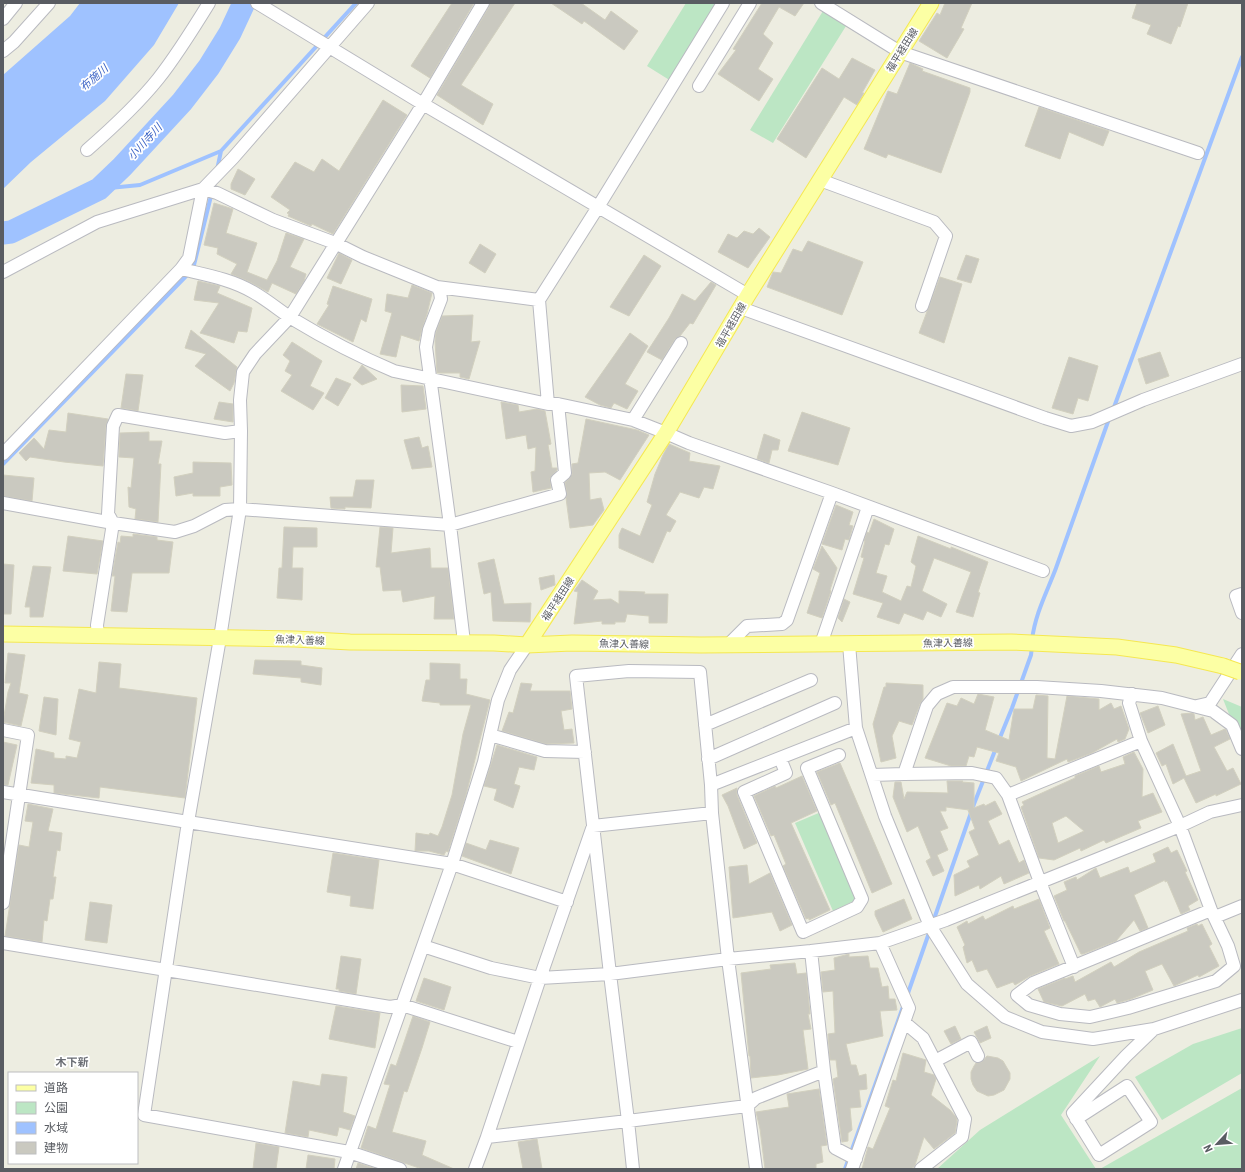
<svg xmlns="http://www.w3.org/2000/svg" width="1245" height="1172" viewBox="0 0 1245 1172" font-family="'Roboto Condensed','Noto Sans JP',sans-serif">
<rect width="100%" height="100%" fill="#edede1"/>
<!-- green -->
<path fill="#bce6c4" d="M686,3H720L671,81L647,66Z
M823,11L846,26L773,143L750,130Z
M1223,699L1242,707V747Z
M821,812L858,899L833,911L795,823Z
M1242,1028V1073L1162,1120L1135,1077L1193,1044Z
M1100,1056L1061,1115L1096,1169H937L980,1130Z
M1242,1088V1169H1100Z"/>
<!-- water -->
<path fill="#9fc2ff" d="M80,3H179L154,45L105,101L31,162L3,189V75L70,16Z"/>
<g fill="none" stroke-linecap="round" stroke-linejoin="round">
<!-- stream -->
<path stroke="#9fc2ff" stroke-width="4" d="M217,170L221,151L356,3
M99,189L140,185L221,151
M1113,410L1242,57
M3,464L193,269L212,192
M1032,640C1035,614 1047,592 1056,568C1074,517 1092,467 1110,416
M999,740L1012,708L1031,655L1032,646
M933,922L974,804L996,748
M907,996L930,930
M845,1169L904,1004"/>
<!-- river -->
<path stroke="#9fc2ff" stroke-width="23" d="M3,233L11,232L99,189L122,167L182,102L209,67L230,33L244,3"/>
</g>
<!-- building -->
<path fill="#cac9c0" stroke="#d2d0bf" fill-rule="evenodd" d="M452,3H474L430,78L411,66Z
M490,3H515L461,85L493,104L483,125L437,95L489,7Z
M551,3H581L605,20L611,11L638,31L624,50L584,21L582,24Z
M762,3H804L795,16L779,7L763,34L773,43L758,69L773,79L759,101L718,74L736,50L733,49Z
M945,3H972L961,28L964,29L947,58L919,41L937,13L940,15Z
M1137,3H1188L1180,27L1178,26L1171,44L1147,34L1151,25L1132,18Z
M852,58L875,70L862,93H864L857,105L844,97L806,158L777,139L822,68L839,79Z
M910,63L923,69L922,71L970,88V92L941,173L888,154L886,158L864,149L888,91L897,94Z
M383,100L407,115L333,234L312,224L311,226L288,216L289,214L287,213L290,210L271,197L295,162L314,172L322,159L339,171Z
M1039,107L1109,131L1103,146L1069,132L1060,159L1025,146Z
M238,169L255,179L245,195L231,189V184Z
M214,203L233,209L226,233L257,243L247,272L267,280L277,261L286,233L304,239L290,267L306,274L304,281L296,294L272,283L268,292L248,281L231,274L237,264L217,254L218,248L204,245Z
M759,228L770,237L748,268L718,252L728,234L737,238L744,231L753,234Z
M808,241L863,262L842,315L767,287L773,272L781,273L793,249L802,252Z
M480,244L496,254L485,273L469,263Z
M339,253L352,260L341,284L327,278Z
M644,255L661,266L629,316L610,307Z
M966,255L979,259L971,283L957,279Z
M940,277L962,284L944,343L919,333Z
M198,281L220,286L217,293L252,308L247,332L238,331L234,343L200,333L219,303L194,300Z
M711,282L716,285L693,324L690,323L680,336L675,339L662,360L647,352L669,318L682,294L695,301Z
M412,285L432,293L427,314L422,329L419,341L401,335L396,357L380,354L392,313L385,311L387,294L408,298Z
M333,286L372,299L366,322L361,319L353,342L317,324L329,305L327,304Z
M473,315L471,342L480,341L469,379L460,377V373H437L435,341L436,332L442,316Z
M191,330L237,367L234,383L230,391L195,366L206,354L185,348Z
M630,333L648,346L625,384L638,391L627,409L614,403L611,408L600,405L585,397Z
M292,342L322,361L310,386L324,393L313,410L281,391L292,375L285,371L290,361L283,355Z
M1160,352L1169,376L1146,384L1138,359Z
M1069,357L1098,366L1088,401L1078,398L1073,414L1052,408Z
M362,365L377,379L362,385L353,378Z
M126,374L143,375L138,411L121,408Z
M336,378L351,384L338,406L325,398Z
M401,385L423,386L426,409L402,412Z
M219,402L233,404V422L214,419Z
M501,402L518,405L519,412L537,409L545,411L551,444L548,445L552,468H557V470L550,478L551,488L533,492L531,472L535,471L536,447L528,449L526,435L506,439Z
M802,412L850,428L838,465L788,451Z
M68,413L108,419L106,426L103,466L64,462L30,457L26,461L19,453L34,438L44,449L49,430L66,432Z
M586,419L637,430L649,435L620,480L605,472L589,473L590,500L601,498L604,510L593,525L570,528L566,498L567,493L565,483L572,475V464L578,463Z
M149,432V441H162L158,464H161L158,522L135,519L136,509L129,507L128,487L131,488L134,458L119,457L120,433Z
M764,434L780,440L778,450H772L769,463L757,459Z
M419,437L422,448L428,446L432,467L412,469L404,440Z
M669,444L690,453L689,461L720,466L713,489L704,487L699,498L680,492L666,515L676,521L670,532L667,531L653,563L619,548V535L622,528L640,536L652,505L647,502L655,474L663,455Z
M193,462L231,463L232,485L220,487V496H193V493L176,496L174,477L193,473Z
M3,475L34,478L32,501L3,496Z
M356,480H374L371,508L345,507V509L331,508L330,497H353Z
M836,505L853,512L849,525L853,526L849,540L845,539L842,550L822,544Z
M874,519L894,529L889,545L885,544L876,573L887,576L882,592L901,601L907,586L911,587L916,566L911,562L918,536L951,549V547L988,562L978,592L980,593L973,617L956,612L971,572L934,558L922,591L947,604L941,617L927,611L923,620L904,613L899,624L877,617L883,603L853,594L864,558L861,557L865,541H864L867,532L869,533Z
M284,527L317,528V547H293L292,568H303L302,600L277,598L279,568H282Z
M380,527L393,528L391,553L430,548L431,568H448L454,619H434L435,596L403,602L401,590L383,591L380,567H376Z
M133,534L157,537V540L173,542L169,573H132L127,612L111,611L115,576H112L118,542L120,543L121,536L133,537Z
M68,536L103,541L97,574L63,571Z
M822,546L837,568L830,590L831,591L822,618L807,613L820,573L813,569Z
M494,559L504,604L531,603L530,622L493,621L491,592L484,594L478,563Z
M3,564L14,565L11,614H3Z
M33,566L51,567L43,617H30V607H25Z
M554,575L555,585L541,590L539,578Z
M582,580L598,591L593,600L611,599L619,604V591L645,592L644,594H668L667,623H649V616L627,614L625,622H615V624H602V621L574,624L578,592L574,591Z
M844,599L850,602L842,622L838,618Z
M8,653L25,655L19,693L28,695L21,726L3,722L8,692L11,683H5Z
M255,660L301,661V665L322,668L321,685L301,682V678L253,674Z
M99,662L121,664L119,688L197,698L185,798L100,787L99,798L54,793V785L31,783L36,749L54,753V758L66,759V756L77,758L81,742L69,739L79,689L96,693Z
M430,663L460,664V679H467L466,694L490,700L466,795L448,852L446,851L444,855L429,851H415L416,833L429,835L430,833L438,836L442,827L452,795L463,734L471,705H440V703L422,701L426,680H430Z
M521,683L532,684L530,691H570L572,709L561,711L564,730L572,729L574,743L546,744L502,731L509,712L513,713Z
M886,683L923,685V699L920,704L912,725L899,721L892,736L896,758L881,762L873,724L884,687H886Z
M978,694L994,697L985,730L1009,740L1014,709H1033L1036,695L1048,696L1047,758L1055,759L1067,696L1099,699V710L1111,703L1114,709L1121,706L1129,729L1125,739L1118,742L1117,739L1092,753L1068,762L1067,759L1021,781L1016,767L996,761L999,753L977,747L974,757L969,756L966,766H951L925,758L947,703L957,706L961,698L974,704Z
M44,697L58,699L56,735L39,731Z
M1158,706L1165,725L1148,733L1140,713Z
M1192,713L1194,714L1195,720L1203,717L1211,735L1225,729L1226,730L1230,739L1214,747L1227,771L1233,768L1241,784L1216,796V794L1196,803L1184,778L1173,784L1166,764L1162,766L1156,753L1173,744L1186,776L1201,771L1181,714Z
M3,742L17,745L8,785H3Z
M497,745L537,757L534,770L519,767L514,784L520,786L513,808L494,800L497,789L484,786Z
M1134,752L1143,769L1142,797L1153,793L1162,812L1138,821L1141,828L1106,843L1104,840L1081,851L1080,848L1054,860L1039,858L1021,807L1024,805L1022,802L1075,778V776L1099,766L1101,772L1125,764L1123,757ZM1066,816L1084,831L1058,843L1052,823Z
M840,763L892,884L872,893L835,803L831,805L817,772Z
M802,776L817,811L791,823L830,910L809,920V918L806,919L783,866L786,864L774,835L771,836L754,796L775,786L776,788Z
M947,781H963L962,782L974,783V808L984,804L985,806L995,801L1002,814L988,821L999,845L1009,840L1019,863L1024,860L1029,873L1004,884L1001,876L980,889L979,885L955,896L954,875L970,867L967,861L979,855L969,832L975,829L968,810H969L946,807V811H940L948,828L940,831L948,850L937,855L944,871L933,876L926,861L931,858L918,826L907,832L893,797L895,782H901L904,799L907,792L948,793Z
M737,788V795L757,843L744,849L728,806L722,795Z
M28,804L53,809L48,831L62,833L60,851L57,850L53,877H56L53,899H50L47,921L44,920L42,942L5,936L19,845L29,847L33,822L25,821Z
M490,840L519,848L511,874L462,856L466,843L486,850Z
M1168,847L1171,853L1177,850L1187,871L1185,872L1198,900L1188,906L1190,910L1181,914L1167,881L1165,882V880L1134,895L1148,928L1140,931L1134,920L1116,941L1083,954H1081L1065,921H1064L1054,896L1067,890L1064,882L1076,877L1077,880L1096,868L1100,878L1128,867L1130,873L1156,862L1153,854Z
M333,853L379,860L373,909L350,906L351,896L327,892Z
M747,865L749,884L770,873L792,925L780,931L772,912L733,918L729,867Z
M904,899L912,919L883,932L875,915V911Z
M1039,899L1050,928L1044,931L1059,964L1030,976L1015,985L1013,982L997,988L987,969L977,972L972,960L967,963L963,947L965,945L957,927L967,921L968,924L983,916L985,920L1013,906L1014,909Z
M90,902L112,905L107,943L85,940Z
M1197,924L1198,926L1202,924L1212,944L1209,946L1219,966L1199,977L1198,975L1174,986L1162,964L1145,971L1153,990L1131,999L1117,1003L1115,999L1100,1007L1095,999L1088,1001L1085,994L1062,1006L1044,1002L1038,989L1065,978V979L1073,976L1075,982L1111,962L1114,967L1139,952L1188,931L1187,928Z
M849,954V957L868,956L870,968H878L882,987L888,986L889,999H895L897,1010L880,1011L883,1036L846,1044L851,1065H856L859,1076L866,1074L867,1089L859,1090L861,1107L850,1108L852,1130L848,1133V1141L842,1142L833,1079L838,1077L836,1060H830L828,1034L835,1033L833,991L823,992L821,972L835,970L834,958Z
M341,956L361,959L356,994L339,991V989H336Z
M795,963L797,974L806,973L810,1014H808L811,1029L803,1030L808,1069L778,1075L751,1078L750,1056H749L741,973L771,969L770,965Z
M424,978L451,987L444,1010L416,1001Z
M336,1006L380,1013L375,1048L329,1039Z
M413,1016L430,1022L422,1048L407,1092L404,1091L392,1132L426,1141L422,1155L454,1169H422L361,1148L368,1126L376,1129L390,1085L384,1084L391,1064L396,1066Z
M955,1026L961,1039L951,1044L944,1031Z
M987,1026L991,1038L980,1043L974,1032Z
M903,1053L926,1060L924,1072L934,1075L936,1079L931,1095L950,1110L956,1117L957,1121L955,1133L934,1149L924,1137L915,1165L914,1167L910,1169H862L868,1147L873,1149L890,1108L885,1106L893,1080L896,1081Z
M987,1056L998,1058L1003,1061L1010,1073V1079L1004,1090L994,1095L988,1096L977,1091L973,1085L971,1079V1072L974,1066L976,1063L982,1062Z
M322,1074L347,1077L343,1112L355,1116L350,1130L339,1127L337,1136L309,1130L308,1137L285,1133L293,1081L320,1086Z
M819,1089L827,1145L821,1146L823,1162L816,1164V1169H765L760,1129L756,1112L789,1107L787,1094Z
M537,1139L542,1169H523L518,1142Z
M256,1143L279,1147L276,1169H253Z
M308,1155L335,1159L334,1169H306Z
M358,1163L376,1169H356Z"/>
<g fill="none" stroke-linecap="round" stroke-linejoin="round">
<!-- minor casing -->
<g stroke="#b9bac0" stroke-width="14">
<path id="minor" d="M257,3L423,104L748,295
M821,3L900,52L1198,153
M3,19L16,3
M3,51L14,42L49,3
M699,86L750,3
M87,150C111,129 138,104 158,79C177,55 193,29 209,3
M820,180L934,222L946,236L922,306
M203,189L217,193L273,220L335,243L363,257L437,287L440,292L441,299L429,330L426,347L450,525L464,642
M181,269C206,275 231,279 253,292C267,300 279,310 291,318C324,338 358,356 394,371L548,404H558L633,420L666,433L689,443L832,493L1043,571
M3,272L97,222L203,189L233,158L368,3
M437,287L539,300
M741,308L1045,418L1071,426L1092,422L1143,400L1242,364
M548,404L539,300L598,207L723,3
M633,420L681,343
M3,454L181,269L189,258L203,189
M3,503L113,523L175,532L194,526L225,510L240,509L241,431L240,400L243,372L255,354L290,317L423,104L483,3
M1242,594L1236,596L1242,613
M98,636L97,625L113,523L108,514L113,426L118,415L225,433L241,431
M821,644L868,507
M849,644L856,728L885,816L930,926L967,984L1005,1017L1042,1032L1093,1039L1154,1029L1242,1000
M728,645L747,626L782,624L787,620L832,493
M1132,694L1129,703L1141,741L1180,826L1211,910L1228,946L1234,966L1216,981L1128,1008L1090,1017L1060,1014L1029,1005L1017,995L1033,983L1211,910
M1197,706L1210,703L1242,654
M705,725L811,680
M3,730L28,735L3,903
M490,735L545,751L585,752
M780,758L786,773L744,792L803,932L857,907L862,899L807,768L839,755
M708,759L835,703
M904,774L927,706L937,694L953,687H1037L1101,691L1162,698L1213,711L1232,725L1242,749
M872,775L904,774L972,773L996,778L1008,795L1040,882L1074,967
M711,785L856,728
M3,792L188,822L220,638L240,509L450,525L560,494L557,480L565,473L558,404
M1008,795L1141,741
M1215,917L1242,906
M3,943L390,1007L402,1005L518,1042
M423,946L491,968L540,978L610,974L728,959L811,951L880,943L946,920L1180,826L1210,812L1242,805
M904,1022L923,1038L965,1119L962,1137L921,1169
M935,1061L971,1042L978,1056
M824,1071L835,1148L856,1159
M1076,1119L1127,1086L1151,1122L1099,1155L1073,1113L1126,1056L1154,1029
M487,1137L540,978L593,826L712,813
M344,1169L452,864L484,762L498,700L510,670L527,645
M400,1169L349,1152L144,1115L188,822L452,864L567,902
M475,1169L487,1137L628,1121L633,1169
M756,1169L728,959L712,813L711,785L700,672L629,671L576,676L610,974L628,1121L747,1106L756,1098L824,1071L811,951
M852,1169L909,1008L880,943"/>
</g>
<!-- major casing -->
<g stroke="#f5e851" stroke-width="17">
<path id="major" d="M3,634L295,639L350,642L494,643L527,645L572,643L701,645L1011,642L1117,647L1176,655L1223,666
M527,645L666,433L748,295L931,3"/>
</g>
<!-- minor -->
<use href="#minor" stroke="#fff" stroke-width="12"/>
<!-- major -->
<use href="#major" stroke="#fcffa4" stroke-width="15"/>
<!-- major-bridge casing -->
<g stroke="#f5e851" stroke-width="17" stroke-linecap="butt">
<path id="major-bridge" d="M1223,666L1240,672"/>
</g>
<!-- major-bridge -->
<use href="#major-bridge" stroke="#fcffa4" stroke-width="15"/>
</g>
<g text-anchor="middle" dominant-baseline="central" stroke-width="3.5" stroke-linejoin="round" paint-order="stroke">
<!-- street labels -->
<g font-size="10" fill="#595c62" stroke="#fff">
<text transform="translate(902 50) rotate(-58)">福平経田線</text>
<text transform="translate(731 325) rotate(-60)">福平経田線</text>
<text transform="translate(558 599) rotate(-57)">福平経田線</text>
<text transform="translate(300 640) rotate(2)">魚津入善線</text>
<text transform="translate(948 643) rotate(-1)">魚津入善線</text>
<text transform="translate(624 644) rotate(1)">魚津入善線</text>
</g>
<!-- water labels -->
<g font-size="11" font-style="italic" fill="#3e65c6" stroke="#fff">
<text transform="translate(94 78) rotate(-41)">布施川</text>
<text transform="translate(145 142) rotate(-47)">小川寺川</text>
</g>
<!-- neighbourhood labels -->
<g font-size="11" font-weight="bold" fill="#6a6d74" stroke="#fff">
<text x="72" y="1062">木下新</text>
</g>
</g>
<!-- border -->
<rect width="1245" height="1172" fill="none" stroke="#595c62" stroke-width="8"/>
<!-- legend -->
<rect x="8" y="1072" width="130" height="92" fill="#ffffff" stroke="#bdbec0"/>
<rect x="16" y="1085" width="20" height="6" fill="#fcffa4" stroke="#bdbec0"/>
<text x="44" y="1092" font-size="12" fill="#595c62">道路</text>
<rect x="16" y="1102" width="20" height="12" fill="#bce6c4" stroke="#bdbec0"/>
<text x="44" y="1112" font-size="12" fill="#595c62">公園</text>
<rect x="16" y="1122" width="20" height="12" fill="#9fc2ff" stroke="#bdbec0"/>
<text x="44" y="1132" font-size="12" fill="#595c62">水域</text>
<rect x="16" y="1142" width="20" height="12" fill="#cac9c0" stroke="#bdbec0"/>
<text x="44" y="1152" font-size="12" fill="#595c62">建物</text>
<!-- north arrow -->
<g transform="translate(1217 1144) rotate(244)" stroke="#ffffff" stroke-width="3" paint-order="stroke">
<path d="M0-3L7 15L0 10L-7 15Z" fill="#595c62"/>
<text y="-6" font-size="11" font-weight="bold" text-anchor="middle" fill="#595c62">N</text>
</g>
</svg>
